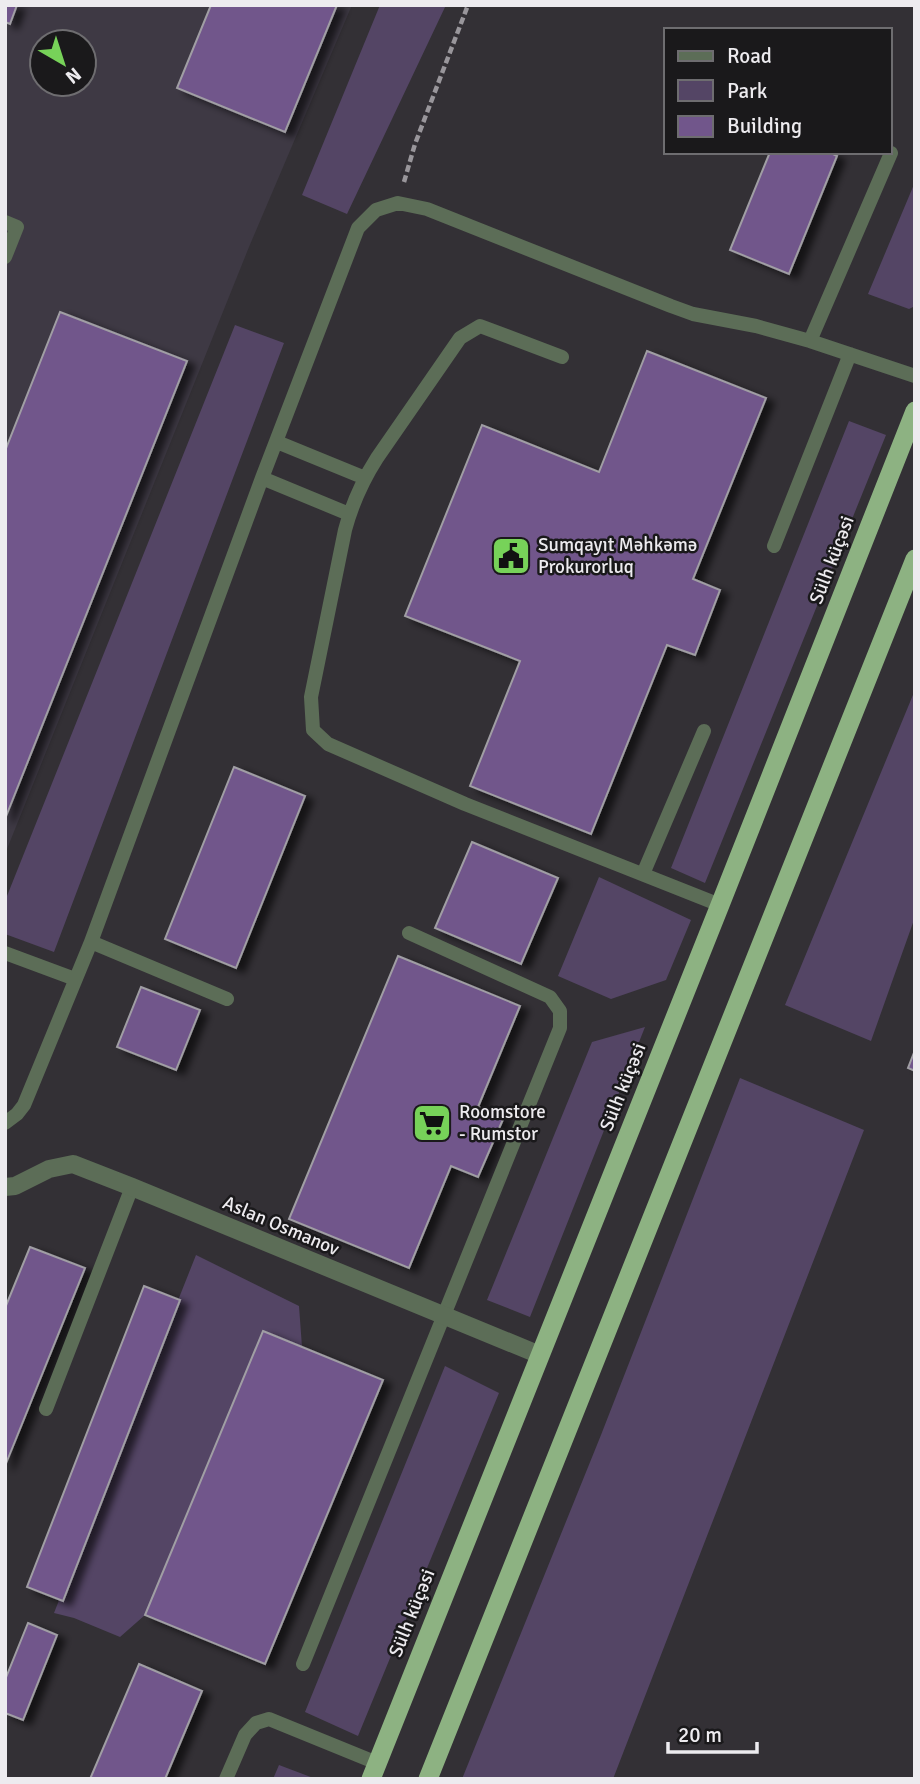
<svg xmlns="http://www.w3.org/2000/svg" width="920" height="1784" viewBox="0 0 920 1784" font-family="Signika,sans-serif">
<defs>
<filter id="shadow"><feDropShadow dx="8" dy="4.5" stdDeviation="3.5" flood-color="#0009"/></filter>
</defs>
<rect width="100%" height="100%" fill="#333035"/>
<!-- built -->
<path fill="#3e3944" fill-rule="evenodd" d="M5,5H352L249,247L5,854ZM42,42H84V84H42Z"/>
<!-- green -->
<path fill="#544565" d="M380,5H446L347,214L302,195Z
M915,182V306L909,309L868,294Z
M235,325L284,343L54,952L5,934V901Z
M849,421L886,435L705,883L671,868Z
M915,690V917L871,1041L785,1005Z
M599,877L691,920L666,980L611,999L558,976Z
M645,1027L530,1317L487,1300L592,1042Z
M740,1078L864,1130L613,1779H462L601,1435Z
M196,1255L299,1306L302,1347L263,1331L145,1615L120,1637L74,1618L54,1613Z
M445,1366L499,1393L358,1736L305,1712Z
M279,1765L316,1779H273Z"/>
<!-- building -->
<path fill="#71568b" stroke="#a09ea4" stroke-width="2" filter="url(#shadow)" d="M5,5H17L10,24L5,22Z
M211,5H337L285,132L177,88Z
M770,152H829L837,156L789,274L730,250Z
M60,312L187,361L5,819V451Z
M647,351L766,398L693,579L720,590L695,655L667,645L591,834L470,786L520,661L405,616L482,425L599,472Z
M234,767L305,796L236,968L165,939Z
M472,842L558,878L521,964L435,928Z
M398,956L520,1006L478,1107L504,1117L478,1177L451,1166L409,1268L289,1219Z
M141,987L200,1010L176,1070L117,1047Z
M915,1050V1071L908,1068Z
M30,1247L85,1268L5,1466V1308Z
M144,1286L180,1300L63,1601L27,1587Z
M263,1331L383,1380L265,1664L145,1615Z
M28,1623L57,1635L23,1720L5,1713V1680Z
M139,1664L202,1691L165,1779H90Z"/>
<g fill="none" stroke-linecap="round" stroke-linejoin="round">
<!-- path -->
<path stroke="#99969b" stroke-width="4.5" stroke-dasharray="7 3.5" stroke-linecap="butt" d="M404,182L415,144L468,5"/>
<!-- service -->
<path stroke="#5c6d57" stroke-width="14" d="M5,222L17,227L5,257
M810,341L891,153
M562,357L480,326L460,338L377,458C363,480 352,504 345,530L311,697L313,730L328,744L465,804L720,905
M277,442L365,478
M262,478L349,514
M774,546L850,354
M643,874L704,731
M91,942L227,999
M5,953L75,979
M5,1123L17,1114L24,1105L91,942L262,478L358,228L376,210L398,203L427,209L671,306L693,314L756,326L810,341L915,376
M46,1409L132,1187
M303,1664L560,1028V1011L550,997L409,933
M226,1779L245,1735L256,1723L269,1719L377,1763"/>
<!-- minor -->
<path stroke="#5c6d57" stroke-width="18" d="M5,1187L15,1186L49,1169L73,1164L132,1187L540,1355"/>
<!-- trunk -->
<path stroke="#8db282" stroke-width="19" d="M371,1779L720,905L915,411
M428,1779L915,559"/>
</g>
<!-- icons -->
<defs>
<g id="civic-square" transform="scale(2.0125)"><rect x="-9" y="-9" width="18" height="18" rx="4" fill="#77d259" stroke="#1a191b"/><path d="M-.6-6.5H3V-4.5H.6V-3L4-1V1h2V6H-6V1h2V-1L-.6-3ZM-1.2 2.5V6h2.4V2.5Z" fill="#111"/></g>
<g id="supermarket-square" transform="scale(2.0125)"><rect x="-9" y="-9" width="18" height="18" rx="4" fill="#77d259" stroke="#1a191b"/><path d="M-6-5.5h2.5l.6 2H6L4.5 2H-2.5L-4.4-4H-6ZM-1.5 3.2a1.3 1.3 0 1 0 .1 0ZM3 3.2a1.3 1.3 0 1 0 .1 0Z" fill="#111"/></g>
</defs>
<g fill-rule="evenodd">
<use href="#civic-square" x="511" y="556"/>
<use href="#supermarket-square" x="432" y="1123"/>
</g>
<g text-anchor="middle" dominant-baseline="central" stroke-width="5" stroke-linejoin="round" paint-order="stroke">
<!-- poi labels -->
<g font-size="19" fill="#edebef" stroke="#1a191b" text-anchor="start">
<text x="538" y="545">Sumqayıt Məhkəmə<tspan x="538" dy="22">Prokurorluq</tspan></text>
<text x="459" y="1112">Roomstore<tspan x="459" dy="22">- Rumstor</tspan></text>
</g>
<!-- street labels -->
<g font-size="19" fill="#edebef" stroke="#1a191b">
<text transform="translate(832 560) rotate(-69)">Sülh küçəsi</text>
<text transform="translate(623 1087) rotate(-68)">Sülh küçəsi</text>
<text transform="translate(281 1226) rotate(23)">Aslan Osmanov</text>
<text transform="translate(412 1613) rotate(-68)">Sülh küçəsi</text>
</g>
</g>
<!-- border -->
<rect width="920" height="1784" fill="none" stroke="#edebef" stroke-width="14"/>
<!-- legend -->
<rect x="664" y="28" width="228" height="126" fill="#1a191b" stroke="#6e6d70" stroke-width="2"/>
<rect x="678" y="51" width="35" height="10" fill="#5c6d57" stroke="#6e6d70" stroke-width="2"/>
<text x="727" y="63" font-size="21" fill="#edebef">Road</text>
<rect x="678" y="80" width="35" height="21" fill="#544565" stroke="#6e6d70" stroke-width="2"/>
<text x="727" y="98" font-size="21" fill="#edebef">Park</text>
<rect x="678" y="116" width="35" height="21" fill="#71568b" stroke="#6e6d70" stroke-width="2"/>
<text x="727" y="133" font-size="21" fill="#edebef">Building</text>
<!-- north arrow -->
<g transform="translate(63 63) rotate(141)"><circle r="33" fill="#1a191b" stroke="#6e6d70" stroke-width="2"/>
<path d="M0-5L12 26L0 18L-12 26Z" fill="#77d259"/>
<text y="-10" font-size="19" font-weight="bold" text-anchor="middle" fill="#edebef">N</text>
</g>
<!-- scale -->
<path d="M668 1742v10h89v-10" fill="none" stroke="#edebef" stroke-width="3.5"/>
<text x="678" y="1742" font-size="21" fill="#edebef" stroke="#1a191b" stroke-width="5" paint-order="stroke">20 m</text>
</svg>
